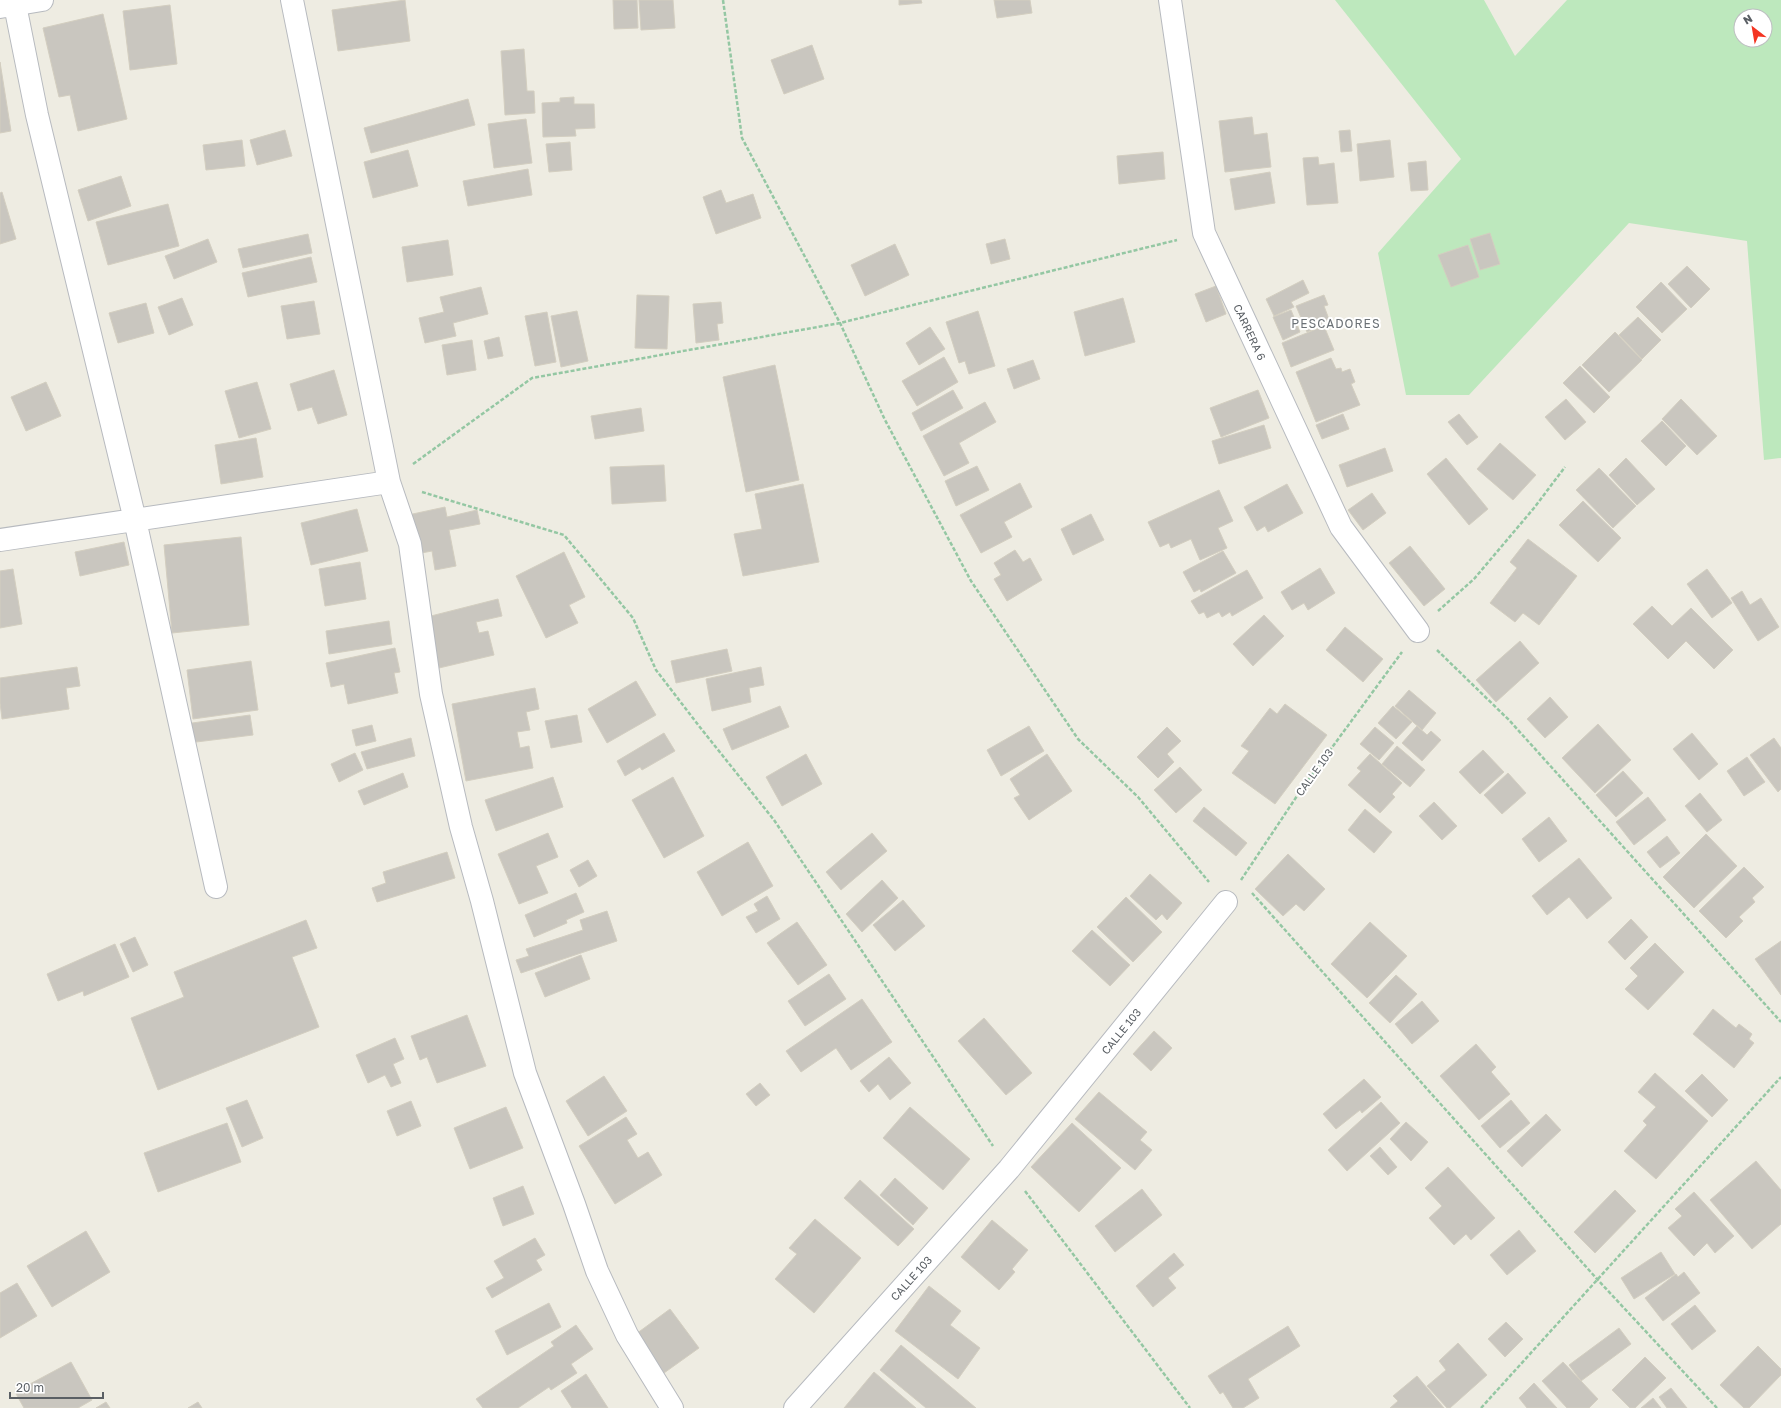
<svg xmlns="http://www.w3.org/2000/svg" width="1781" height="1408" viewBox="0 0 1781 1408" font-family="'Golos Text',sans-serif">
<rect width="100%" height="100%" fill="#eeece2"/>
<!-- green -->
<path fill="#bde8bd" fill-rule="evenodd" d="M1335,0H1484L1515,56L1567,0H1781V458L1764,460L1747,241L1629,223L1469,395H1406L1378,253L1461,159ZM1741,16H1765V40H1741Z"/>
<!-- building -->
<path fill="#c9c6bf" stroke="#d3cec0" d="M405,0L410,41L338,51L332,10Z
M613,0H637L638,28L614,29Z
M639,0H673L675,28L641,30Z
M899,0H921L922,3L899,5Z
M994,0H1030L1032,13L997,18Z
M170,5L177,64L130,70L123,11Z
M103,14L127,119L78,131L70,95L59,97L43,28Z
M812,45L824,79L784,94L771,60Z
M524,49L527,91H534L535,113L505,115L501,51Z
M0,62L11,131L0,133Z
M574,97V104H594L595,128L575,129L576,136L543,137L542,103L560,102V98Z
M468,99L475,125L371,153L364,128Z
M1252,117L1254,135L1267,133L1271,167L1225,172L1219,121Z
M526,119L532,163L494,168L488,124Z
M285,130L292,156L257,165L250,140Z
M1350,130L1352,151L1341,152L1339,131Z
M242,140L245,166L206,170L203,145Z
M1390,140L1394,177L1360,181L1357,144Z
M570,142L572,170L549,172L546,144Z
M408,150L418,186L373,198L364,162Z
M1163,152L1165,179L1119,184L1117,156Z
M1318,157L1319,165L1334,163L1338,203L1307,205L1303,158Z
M1426,161L1428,190L1411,191L1408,163Z
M528,169L532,195L468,206L463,181Z
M1270,172L1275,203L1235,210L1230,179Z
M121,176L131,206L88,221L78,190Z
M721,190L726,203L753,194L761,218L716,234L703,197Z
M2,192L16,239L0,244V193Z
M168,204L179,246L108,265L96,222Z
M1490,233L1500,264L1480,270L1470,239Z
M308,234L312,253L243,268L238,249Z
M208,239L217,262L174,279L165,256Z
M1005,239L1010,259L991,264L986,244Z
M448,240L453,275L407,282L402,247Z
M895,244L909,275L865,296L851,265Z
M1468,245L1479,277L1451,287L1438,255Z
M311,257L317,282L248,297L242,273Z
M1687,266L1710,289L1691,308L1668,284Z
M1303,280L1309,293L1291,302L1294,307L1274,316L1266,299Z
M1661,282L1687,309L1662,333L1636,307Z
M1216,286L1226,314L1206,322L1195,294Z
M481,287L488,314L453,323L456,336L425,343L419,318L444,312L440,297Z
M637,295L669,296L667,349L635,348Z
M1324,295L1328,305L1324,306L1330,322L1307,332L1296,306Z
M182,298L193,325L169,335L158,307Z
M1123,298L1135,342L1085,356L1074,312Z
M314,301L320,334L287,339L281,306Z
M721,302L723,323L717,324L719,340L696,343L693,304Z
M146,303L154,333L118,343L109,313Z
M1291,310L1300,332L1283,340L1273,317Z
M577,311L588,361L561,367L551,316Z
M978,311L995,366L969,374L965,361L959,363L946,322Z
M547,312L556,362L535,366L525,316Z
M1638,317L1661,340L1642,359L1619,335Z
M1324,326L1334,350L1291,367L1282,343Z
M930,327L945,349L919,365L906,343Z
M1615,332L1642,360L1609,392L1582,365Z
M499,337L503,356L488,359L484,341Z
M472,340L476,370L447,375L442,345Z
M944,357L958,382L917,406L902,381Z
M1331,358L1336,369L1341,368L1342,372L1350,369L1355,382L1351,384L1360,405L1316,422L1296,372Z
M1033,360L1040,379L1014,389L1007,369Z
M775,365L799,480L746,492L723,377Z
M1580,366L1610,397L1594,413L1563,383Z
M334,370L347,415L318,424L312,407L298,411L290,384Z
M46,382L61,416L26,431L11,397Z
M257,382L271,429L239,438L225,391Z
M953,390L963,408L921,431L912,413Z
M1258,390L1269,418L1221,437L1210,408Z
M1566,399L1586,422L1565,440L1545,417Z
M1681,399L1717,436L1697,455L1662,419Z
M985,402L996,422L959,443L969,463L944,476L923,436Z
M641,408L644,431L595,439L591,416Z
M1343,414L1349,429L1322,439L1316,425Z
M1459,414L1478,437L1467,445L1448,422Z
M1662,421L1686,446L1666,466L1641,441Z
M1264,425L1271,448L1219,464L1212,441Z
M256,438L263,477L221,484L215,445Z
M1500,443L1536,475L1513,500L1477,469Z
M1385,448L1393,471L1347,487L1339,465Z
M1446,458L1488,509L1469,525L1427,474Z
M1626,458L1655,489L1637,505L1609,475Z
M664,465L666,501L612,504L610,467Z
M977,466L989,490L956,506L945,481Z
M1599,468L1636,506L1613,528L1576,490Z
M1020,483L1032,507L1004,522L1012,537L981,553L960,515Z
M803,484L819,562L743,576L734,534L762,529L755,494Z
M1287,484L1303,513L1268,532L1265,526L1257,531L1244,507Z
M1219,490L1233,521L1218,528L1227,548L1200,560L1191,539L1171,548L1169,543L1160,547L1148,522Z
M1372,493L1386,513L1363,530L1348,510Z
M1583,501L1621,538L1598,562L1559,525Z
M445,507L447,517L477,510L480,524L449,530L456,566L435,570L432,551L416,554L408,515Z
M357,509L368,551L311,565L301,523Z
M1091,514L1104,540L1073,555L1061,529Z
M241,537L249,625L172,633L164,545Z
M1528,539L1577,576L1539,625L1523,613L1515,622L1490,603L1517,568L1510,562Z
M124,542L129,565L80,576L75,552Z
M1410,546L1445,589L1424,606L1389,563Z
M1015,550L1023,562L1030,558L1042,580L1007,601L994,579L1001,575L994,563Z
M1223,551L1236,573L1201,592L1200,589L1194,592L1183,572Z
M564,552L585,597L569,605L578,623L546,638L516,576Z
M360,562L366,599L325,606L319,569Z
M1320,568L1335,593L1308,610L1304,603L1292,610L1281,592Z
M13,569L22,624L0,628V571Z
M1707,569L1732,603L1712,618L1687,584Z
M1247,570L1263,598L1232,616L1230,612L1222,617L1219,612L1207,618L1204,612L1199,614L1191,601Z
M1742,591L1750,605L1761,598L1779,627L1758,641L1731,598Z
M498,599L502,616L476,622L479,633L488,631L494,655L439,668L427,617Z
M1652,606L1672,626L1691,608L1733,650L1714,669L1686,641L1668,659L1633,624Z
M1264,615L1284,636L1253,666L1233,644Z
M389,621L392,644L329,654L326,631Z
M1345,627L1383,659L1363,682L1326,650Z
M1520,641L1539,663L1496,702L1476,680Z
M395,648L400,672L394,673L398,693L348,704L344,684L331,687L326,663Z
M727,649L732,671L676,683L671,661Z
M251,661L258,710L193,719L187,670Z
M77,667L80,686L66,688L69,709L2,719L0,703V678Z
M761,667L764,685L749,688L751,702L712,711L706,679Z
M636,681L656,715L607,743L588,709Z
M535,688L539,709L526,712L530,730L517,732L520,748L529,746L533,768L466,781L452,704Z
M1409,690L1436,713L1422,730L1395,706Z
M1550,697L1568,717L1545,738L1527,719Z
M1285,704L1327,735L1275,804L1232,773L1249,751L1241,746L1270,708L1277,714Z
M780,706L789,727L732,750L723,729Z
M1393,706L1412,722L1396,739L1378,723Z
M250,715L253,735L188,743L185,724Z
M577,715L582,742L551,748L545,721Z
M1598,724L1631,760L1595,793L1562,758Z
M372,725L376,741L356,746L352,730Z
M1029,726L1044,751L1001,776L987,750Z
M1417,726L1427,735L1431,731L1441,740L1422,761L1402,743Z
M1167,727L1181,741L1167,754L1174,762L1158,778L1137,757Z
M1375,727L1394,743L1379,760L1360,744Z
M664,733L675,751L642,770L640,767L625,776L617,761Z
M1692,733L1718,764L1699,780L1673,749Z
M411,738L415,756L367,769L361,752Z
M1774,738L1781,748V789L1778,792L1750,755Z
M1397,746L1425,770L1410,787L1382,764Z
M1483,750L1504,772L1480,794L1459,772Z
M355,753L363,770L339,782L331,764Z
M806,754L822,784L782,806L766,777Z
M1047,754L1072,791L1029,820L1014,798L1020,795L1010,779Z
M1370,754L1402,783L1392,794L1395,797L1380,813L1348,785L1361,771L1357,768Z
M1747,757L1765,782L1744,796L1727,771Z
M1180,767L1202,790L1176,813L1154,790Z
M1623,771L1643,793L1616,817L1596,795Z
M403,773L408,787L364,805L358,791Z
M1508,773L1526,793L1502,814L1484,795Z
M553,777L563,807L496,831L485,800Z
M673,777L704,836L664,858L632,800Z
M1700,793L1722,820L1707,832L1685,806Z
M1648,797L1666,820L1634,845L1616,822Z
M1434,802L1457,826L1442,840L1419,816Z
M1204,807L1247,843L1236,856L1193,821Z
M1365,809L1392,832L1374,853L1348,830Z
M1549,817L1567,841L1539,862L1522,839Z
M548,833L558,857L536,866L548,893L519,904L498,854Z
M872,833L887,851L841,890L826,872Z
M1706,834L1737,866L1694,908L1663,877Z
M1667,836L1680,853L1660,868L1647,852Z
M748,842L773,886L722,916L697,872Z
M447,852L455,878L377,902L372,888L386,883L383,872Z
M1288,854L1325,889L1304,911L1296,904L1283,916L1255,889Z
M1579,858L1612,898L1587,919L1569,897L1547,915L1532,896Z
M588,860L597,876L579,887L570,870Z
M1744,867L1764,887L1752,898L1755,902L1739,917L1743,921L1726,938L1699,911Z
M1150,874L1182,903L1167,920L1162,914L1156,920L1130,896Z
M882,880L898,898L862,932L846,914Z
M576,893L584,912L566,920L567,923L534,937L525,915Z
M767,896L780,919L756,933L746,917L758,911L754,904Z
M1126,897L1162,932L1133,962L1097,927Z
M903,900L925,926L895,951L873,925Z
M607,911L617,941L521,973L516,960L529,956L526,949L583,930L580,920Z
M1631,919L1648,937L1625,960L1608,942Z
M306,920L317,948L292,957L319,1027L158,1090L131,1018L184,997L174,972Z
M797,922L827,965L798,985L767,943Z
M1370,922L1407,956L1367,998L1331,964Z
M1092,930L1130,965L1110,986L1072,951Z
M135,937L148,965L133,972L120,944Z
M1781,941V995L1755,959Z
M1655,943L1684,972L1648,1010L1625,989L1638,976L1630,968Z
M115,944L129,977L84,996L83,991L58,1001L47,974Z
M581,955L590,979L545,997L535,973Z
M829,974L846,999L805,1026L788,1001Z
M1396,975L1417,994L1390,1023L1369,1003Z
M862,999L892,1042L851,1070L836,1048L801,1072L786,1051Z
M1422,1001L1439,1021L1412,1044L1395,1024Z
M1713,1009L1736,1028L1739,1024L1752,1034L1749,1039L1754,1043L1734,1068L1693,1034Z
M467,1015L486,1066L437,1083L427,1057L420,1060L411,1036Z
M984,1018L1032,1073L1006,1095L958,1041Z
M1154,1031L1172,1048L1151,1071L1133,1054Z
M395,1038L404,1059L393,1064L401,1083L391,1087L385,1075L368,1083L356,1055Z
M1476,1044L1496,1067L1491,1072L1510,1094L1479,1120L1440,1076Z
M889,1057L911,1083L890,1100L878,1084L869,1092L860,1081Z
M1655,1073L1708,1121L1656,1179L1624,1151L1647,1125L1643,1121L1656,1107L1638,1092Z
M1702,1074L1728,1100L1712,1117L1685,1091Z
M604,1076L627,1111L588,1136L566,1101Z
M1364,1079L1381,1097L1362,1113L1360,1110L1336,1129L1323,1114Z
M760,1083L770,1095L756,1106L746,1094Z
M1099,1092L1147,1132L1140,1140L1152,1150L1135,1170L1075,1119Z
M247,1100L263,1138L242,1147L226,1108Z
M1511,1100L1530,1123L1500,1148L1481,1126Z
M411,1101L421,1126L397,1136L387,1111Z
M1381,1102L1400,1123L1347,1171L1328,1150Z
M506,1107L523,1148L470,1169L454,1128Z
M910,1107L970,1159L943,1190L883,1138Z
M1546,1114L1561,1130L1522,1167L1507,1151Z
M626,1117L637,1134L627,1140L638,1158L648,1152L662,1175L615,1204L579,1146Z
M1406,1122L1428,1142L1411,1161L1390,1139Z
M227,1123L241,1162L158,1192L144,1153Z
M1072,1123L1121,1168L1079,1212L1031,1167Z
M1380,1147L1397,1167L1388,1175L1370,1156Z
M1756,1161L1781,1190V1224L1752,1249L1710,1200Z
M1448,1167L1495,1218L1471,1240L1466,1234L1454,1245L1429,1218L1442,1206L1425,1188Z
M895,1178L928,1208L913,1225L880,1195Z
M860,1180L914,1229L898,1246L844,1198Z
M523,1186L534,1214L503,1226L493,1198Z
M1142,1189L1162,1215L1115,1252L1095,1226Z
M1615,1190L1636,1211L1595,1253L1574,1232Z
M1694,1192L1734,1236L1715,1253L1707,1243L1694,1256L1668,1228L1682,1216L1675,1209Z
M815,1219L861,1258L814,1313L775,1279L797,1254L789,1248Z
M992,1220L1028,1250L1012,1269L1015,1272L999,1290L961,1257Z
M1519,1230L1536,1251L1507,1275L1490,1255Z
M86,1231L110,1272L52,1307L27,1266Z
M535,1238L545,1255L536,1260L542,1270L492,1298L486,1288L504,1278L494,1261Z
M1661,1252L1675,1274L1634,1299L1621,1278Z
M1174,1253L1184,1265L1168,1278L1176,1288L1153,1307L1136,1286Z
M1684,1272L1700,1293L1663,1321L1645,1298L1676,1274L1678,1277Z
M17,1283L37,1316L0,1338V1293Z
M929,1286L961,1311L950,1325L980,1348L958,1379L895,1331Z
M549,1303L561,1327L507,1355L495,1331Z
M1695,1305L1716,1331L1692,1350L1671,1324Z
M670,1309L699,1348L664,1373L636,1334Z
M1506,1322L1523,1339L1505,1357L1488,1339Z
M576,1325L593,1349L571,1364L577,1373L551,1390L549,1387L518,1408H483L476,1399L554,1346L551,1342Z
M1288,1326L1300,1346L1248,1379L1259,1398L1243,1408H1233L1223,1392L1220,1394L1208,1376Z
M1619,1328L1631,1344L1581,1381L1569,1365Z
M1458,1343L1487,1375L1450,1408H1447L1427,1386L1446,1370L1439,1361Z
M901,1345L976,1408H926L880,1370Z
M1758,1346L1781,1369V1375L1749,1408H1744L1720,1385Z
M1645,1357L1666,1378L1635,1408H1630L1612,1390Z
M71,1362L92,1400L78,1408H24L15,1392Z
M1563,1362L1598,1399L1589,1408H1567L1542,1381Z
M874,1372L916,1408H844Z
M586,1374L608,1408H572L561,1391Z
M1417,1376L1444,1408H1390L1398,1401L1393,1396Z
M1534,1383L1557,1408H1527L1519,1398Z
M1671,1388L1687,1408H1667L1659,1397Z
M1653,1398L1661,1408H1641Z
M106,1402L110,1408H96Z
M198,1402L202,1408H188Z"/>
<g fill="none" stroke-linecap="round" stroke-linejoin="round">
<!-- street casing -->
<g stroke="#b7babf" stroke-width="24">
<path id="street" d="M14,0L37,115L135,520L216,887
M292,0L389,482L410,544L431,694L461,827L482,901L525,1073L574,1204L597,1271L627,1335L672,1408
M1170,0L1204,233L1341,527L1418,631
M0,7L42,0
M0,540L389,482
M795,1408L1009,1169L1226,902"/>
</g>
<!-- path -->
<path stroke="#94c7a3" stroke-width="2.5" stroke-dasharray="4 2" stroke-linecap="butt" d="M723,0L742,138L840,323L885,420L971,581L1078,739L1138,797L1209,882
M413,464L532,378L840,323L1177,240
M422,492L564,535L633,618L656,670L699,726L774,820L993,1146
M1438,611L1474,579L1534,508L1565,467
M1437,650L1509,720L1781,1022
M1241,880L1303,787L1402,652
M1252,893L1597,1279L1717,1408
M1025,1191L1190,1408
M1481,1408L1781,1077"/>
<!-- street -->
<use href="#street" stroke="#fff" stroke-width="22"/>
</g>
<g text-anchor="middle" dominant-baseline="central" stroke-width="4" stroke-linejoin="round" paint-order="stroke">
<!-- street labels -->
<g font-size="11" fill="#5a5f64" stroke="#fff">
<text transform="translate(1250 332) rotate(65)">CARRERA 6</text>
<text transform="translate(1314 772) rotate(-54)">CALLE 103</text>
<text transform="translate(1121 1031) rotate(-51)">CALLE 103</text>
<text transform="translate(911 1278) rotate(-48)">CALLE 103</text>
</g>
<!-- neighbourhood labels -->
<g font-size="12" letter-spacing="1" fill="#6b7176" stroke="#fff">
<text x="1336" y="323">PESCADORES</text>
</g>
</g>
<!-- north arrow -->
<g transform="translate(1753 28) rotate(329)"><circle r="19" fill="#ffffff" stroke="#bdbfc1"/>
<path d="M0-3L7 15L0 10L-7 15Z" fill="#f43522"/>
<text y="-6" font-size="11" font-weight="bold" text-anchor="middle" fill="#5a5f64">N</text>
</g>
<!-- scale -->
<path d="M10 1392v6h93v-6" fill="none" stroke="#5a5f64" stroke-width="2"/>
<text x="16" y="1392" font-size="12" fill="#5a5f64" stroke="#ffffff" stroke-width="3" paint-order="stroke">20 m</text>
</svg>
